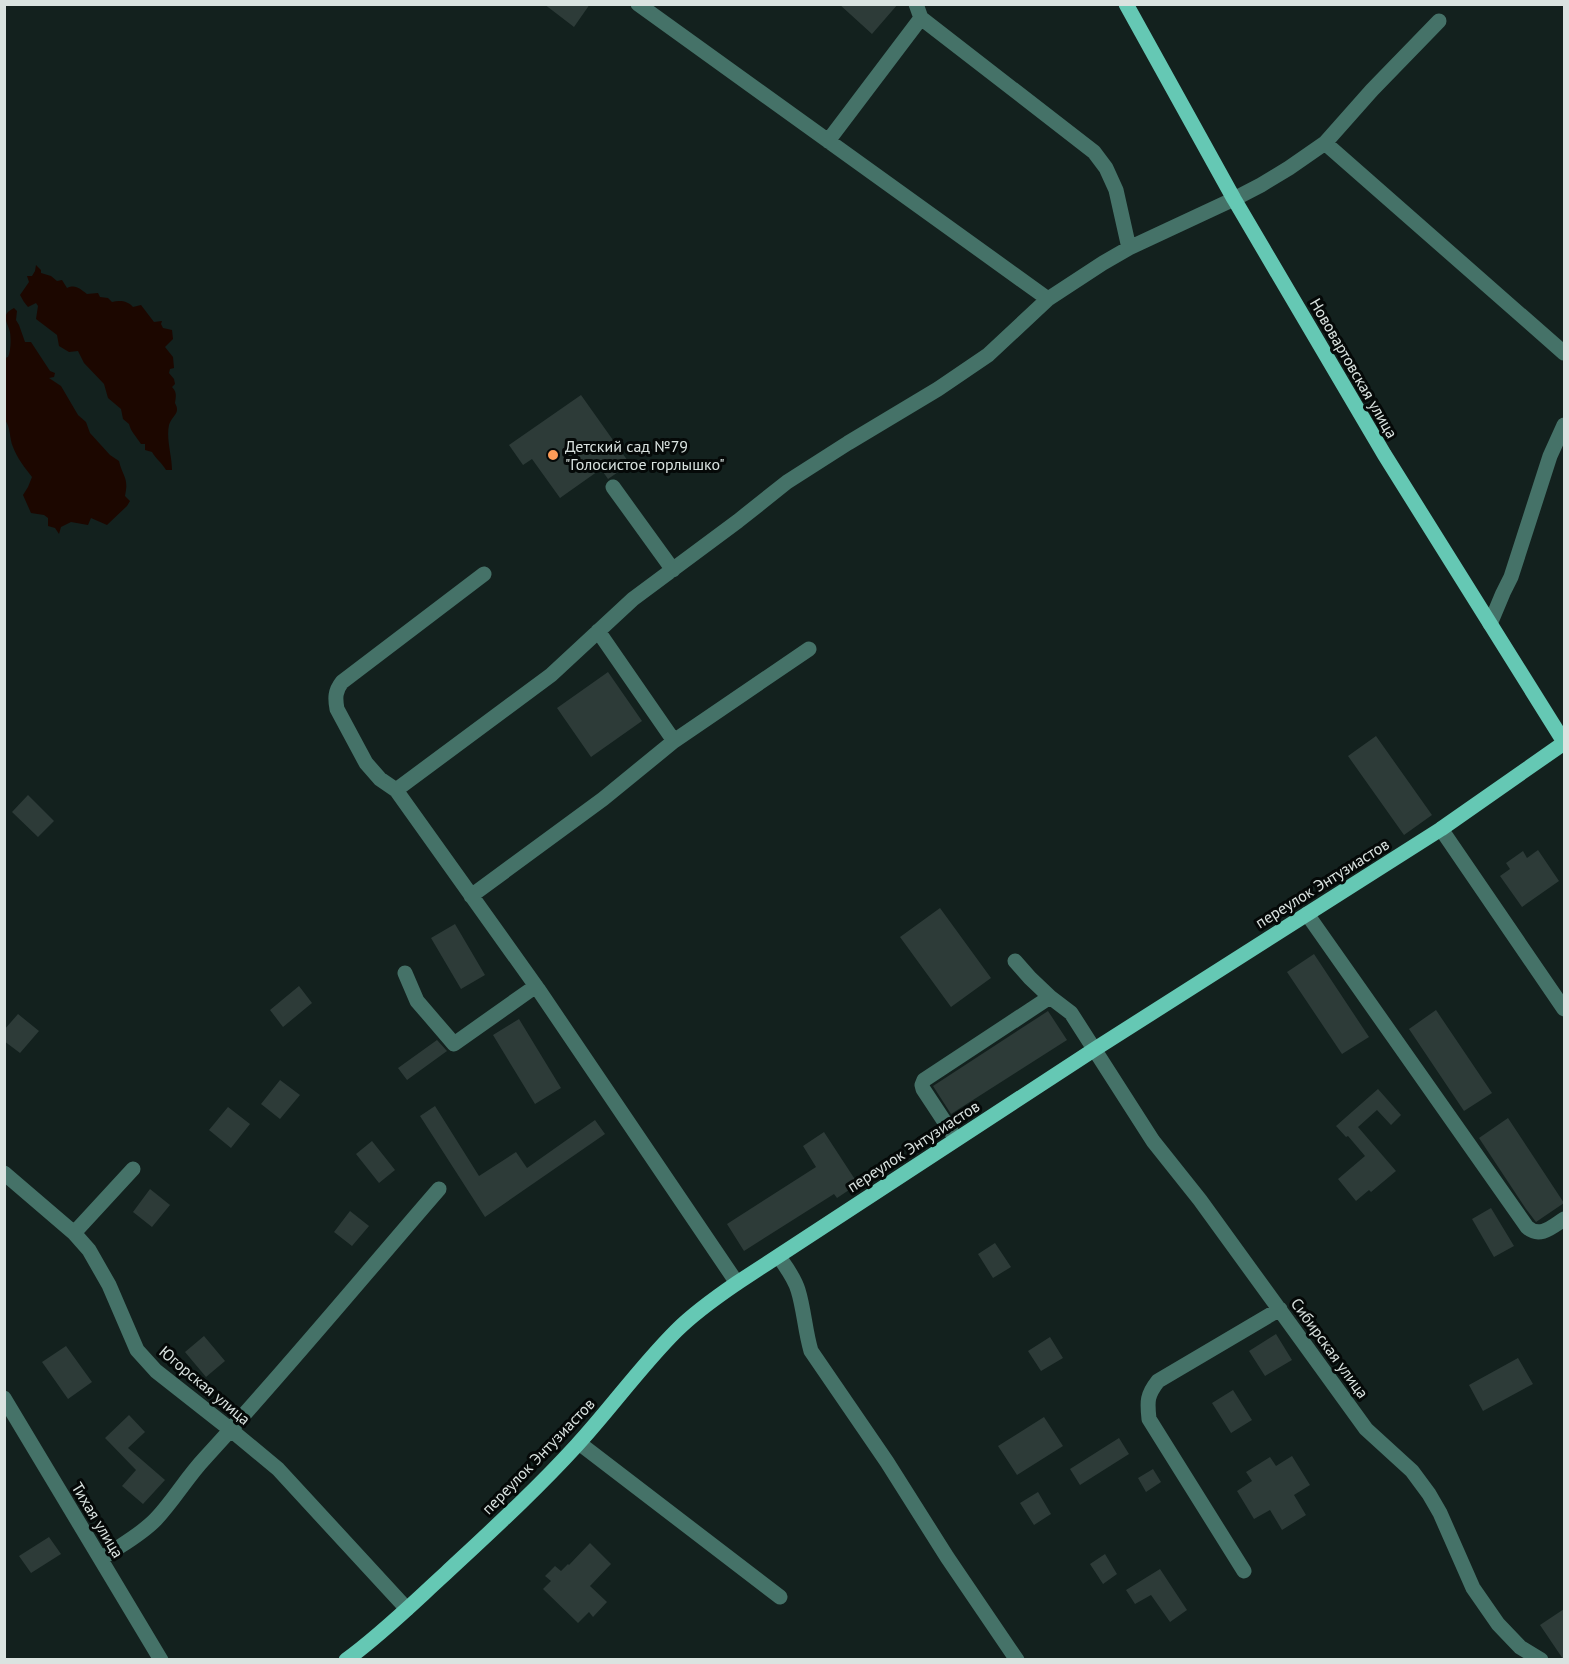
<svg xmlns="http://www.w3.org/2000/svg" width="1569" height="1664" viewBox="0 0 1569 1664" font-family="'PT Sans',sans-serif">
<rect width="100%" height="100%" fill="#13211e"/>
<!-- water -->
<path fill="#1c0700" d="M36,265L41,270V273L51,276L57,281L62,280L67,288C76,284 80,289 87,294L98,293L100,297L108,298L112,302C120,300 128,301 133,307L141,305L154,322L162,321L161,324L163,328L172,330L173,339L165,347L173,357L174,368L170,369L169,373L174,379L175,384L172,387C177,392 176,396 175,403C181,414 172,415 169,425C166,439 172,456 172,470H166C162,463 156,459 152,452L145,450V444H141C136,436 131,432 129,424L123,419L121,409L108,398L104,384L84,363L78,351L69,352L59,346L57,335L36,319L38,306L36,303L28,307L24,302L20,295L29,282L27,276H32L35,271Z
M14,308L17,311L16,320L19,325L25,342H31L50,371L55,373L54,377L49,378L61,386L78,415L86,422L90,433L110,455L119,461C123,478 129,477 125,496L130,501L127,506L107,525L91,518L88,525L71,522L61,527L59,534L55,528L48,526V518L44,515L31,513L23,495L28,487L32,477C25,468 17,458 13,447C9,438 11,426 4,419L5,358L8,357C11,350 11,339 10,332C7,321 0,315 14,308Z"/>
<!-- building -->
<path fill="#2d3b38" d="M544,4H590L574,27Z
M839,4H898L872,34Z
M581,395L630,464L608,479L601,469L560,498L532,459L523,465L509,445Z
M608,672L642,721L591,757L557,708Z
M1376,736L1432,815L1404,835L1348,756Z
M28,795L54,821L38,837L12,812Z
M1538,850L1559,881L1522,907L1500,876L1510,869L1506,863L1523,851L1527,858Z
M940,908L991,978L951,1007L900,937Z
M455,924L485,975L461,989L431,938Z
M1314,954L1369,1037L1342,1054L1287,972Z
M299,986L312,1003L283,1027L270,1010Z
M1436,1010L1492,1093L1464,1111L1409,1029Z
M1048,1011L1067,1040L951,1114L933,1086Z
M18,1014L39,1031L20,1053L4,1041V1030Z
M519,1019L561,1088L535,1104L493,1035Z
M437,1040L447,1051L407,1080L398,1068Z
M280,1080L300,1095L280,1119L261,1104Z
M1378,1089L1401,1115L1391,1125L1377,1110L1358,1127L1396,1171L1371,1192L1369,1190L1356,1201L1338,1179L1365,1156L1348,1136L1346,1137L1336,1126Z
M435,1106L479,1176L516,1152L527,1168L595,1120L605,1134L485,1217L420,1116Z
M228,1107L250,1124L231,1148L209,1130Z
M1508,1118L1564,1203L1536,1222L1526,1209L1479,1138Z
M824,1132L858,1184L837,1198L834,1194L744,1251L727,1224L816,1167L803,1146Z
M372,1141L395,1170L379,1183L356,1154Z
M150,1189L170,1205L152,1227L133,1212Z
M1491,1208L1514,1246L1494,1257L1472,1219Z
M350,1211L369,1226L352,1246L334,1232Z
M995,1243L1011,1267L993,1278L978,1254Z
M1276,1334L1292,1360L1265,1376L1249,1351Z
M204,1336L225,1361L206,1377L185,1352Z
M1050,1337L1063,1358L1041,1371L1028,1351Z
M66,1346L92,1382L68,1399L42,1362Z
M1518,1358L1533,1384L1483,1411L1469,1385Z
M1233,1390L1252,1420L1231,1433L1212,1403Z
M129,1415L145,1432L128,1448L165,1480L143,1504L122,1486L136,1470L105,1438Z
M1044,1417L1063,1446L1017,1475L998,1446Z
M1119,1438L1129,1454L1080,1485L1070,1469Z
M1292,1456L1310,1485L1294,1495L1306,1515L1282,1530L1270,1510L1254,1519L1237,1491L1252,1481L1246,1472L1270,1457L1276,1466Z
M1153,1469L1161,1482L1146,1492L1138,1478Z
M1038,1492L1051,1514L1034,1525L1020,1503Z
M49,1537L61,1554L31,1573L19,1556Z
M590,1543L611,1564L590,1586L607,1602L593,1617L589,1612L578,1623L543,1589L551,1581L545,1576L555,1566L561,1571L568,1564L569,1565Z
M1105,1554L1117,1574L1103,1584L1090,1564Z
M1160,1569L1187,1610L1170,1622L1151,1595L1135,1604L1126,1590Z
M1564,1609V1659H1563L1540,1625Z"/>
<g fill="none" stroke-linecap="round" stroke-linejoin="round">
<!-- minor -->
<path stroke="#457268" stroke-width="15" d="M638,4L1048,299
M916,4L921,18L1094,152L1106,168L1116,190L1129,248
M828,141L921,18
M1325,143L1564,353
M613,487L673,570
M484,574L342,682C335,691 335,698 337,709L366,763L380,779L396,790L538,989L737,1283
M1490,624L1503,593L1511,577L1550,456L1564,425
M598,631L674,741
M396,790L551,675L633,599L738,521L787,482L848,443L938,389L988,355L1048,299L1103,263L1129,248L1234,199L1261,185L1289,168L1325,143L1372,90L1439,21
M1441,829L1564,1009
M471,896L603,799L674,741L809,649
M1307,914L1527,1227C1540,1239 1553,1226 1564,1219
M1015,961L1030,978L1050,997
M405,973L417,1001L454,1044L536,986
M956,1139L923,1089L922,1085L924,1080L1050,997L1071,1013L1153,1141L1200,1200L1366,1429L1412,1471L1429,1494L1440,1513L1473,1588L1498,1624L1520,1647L1541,1660
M4,1173L74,1233L89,1250L109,1285L137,1350L156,1371L231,1430L278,1469L407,1609
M74,1233L133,1169
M779,1257C786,1267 794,1277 798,1290C804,1309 805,1331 811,1351L887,1462L947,1557L1017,1660
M4,1398L161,1660
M579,1443L780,1597
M101,1559C119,1546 141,1535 156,1519C174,1500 187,1477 205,1458C285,1371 361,1279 439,1189
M1244,1571L1149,1419C1147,1401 1147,1395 1158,1381L1280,1309"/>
<!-- major -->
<path stroke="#65c8b4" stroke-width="15" d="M1126,4L1234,199L1384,454L1564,742
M346,1660C382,1634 414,1602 446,1573C491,1531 536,1490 577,1445C611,1408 640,1367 676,1331C694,1313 715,1298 737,1283L1095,1049L1441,829L1564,743"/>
</g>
<!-- markers -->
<circle fill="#fe9c57" stroke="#050908" stroke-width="2" cx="553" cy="455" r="6"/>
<g text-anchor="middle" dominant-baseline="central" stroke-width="6" stroke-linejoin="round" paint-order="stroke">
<!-- street labels -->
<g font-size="16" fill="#dae3e0" stroke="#050908">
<text transform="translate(1354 368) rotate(60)">Нововартовская улица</text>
<text transform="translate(1322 883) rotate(-32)">переулок Энтузиастов</text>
<text transform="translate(913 1146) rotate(-33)">переулок Энтузиастов</text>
<text transform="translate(1330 1348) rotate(54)">Сибирская улица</text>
<text transform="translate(205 1385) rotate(40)">Югорская улица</text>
<text transform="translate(538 1456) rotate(-46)">переулок Энтузиастов</text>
<text transform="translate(98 1520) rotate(59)">Тихая улица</text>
</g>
<!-- poi labels -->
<g font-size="16" fill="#dae3e0" stroke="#050908" text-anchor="start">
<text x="565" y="446">Детский сад №79<tspan x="565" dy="18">"Голосистое горлышко"</tspan></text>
</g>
</g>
<!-- border -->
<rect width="1569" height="1664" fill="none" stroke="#dae3e0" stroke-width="12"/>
</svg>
